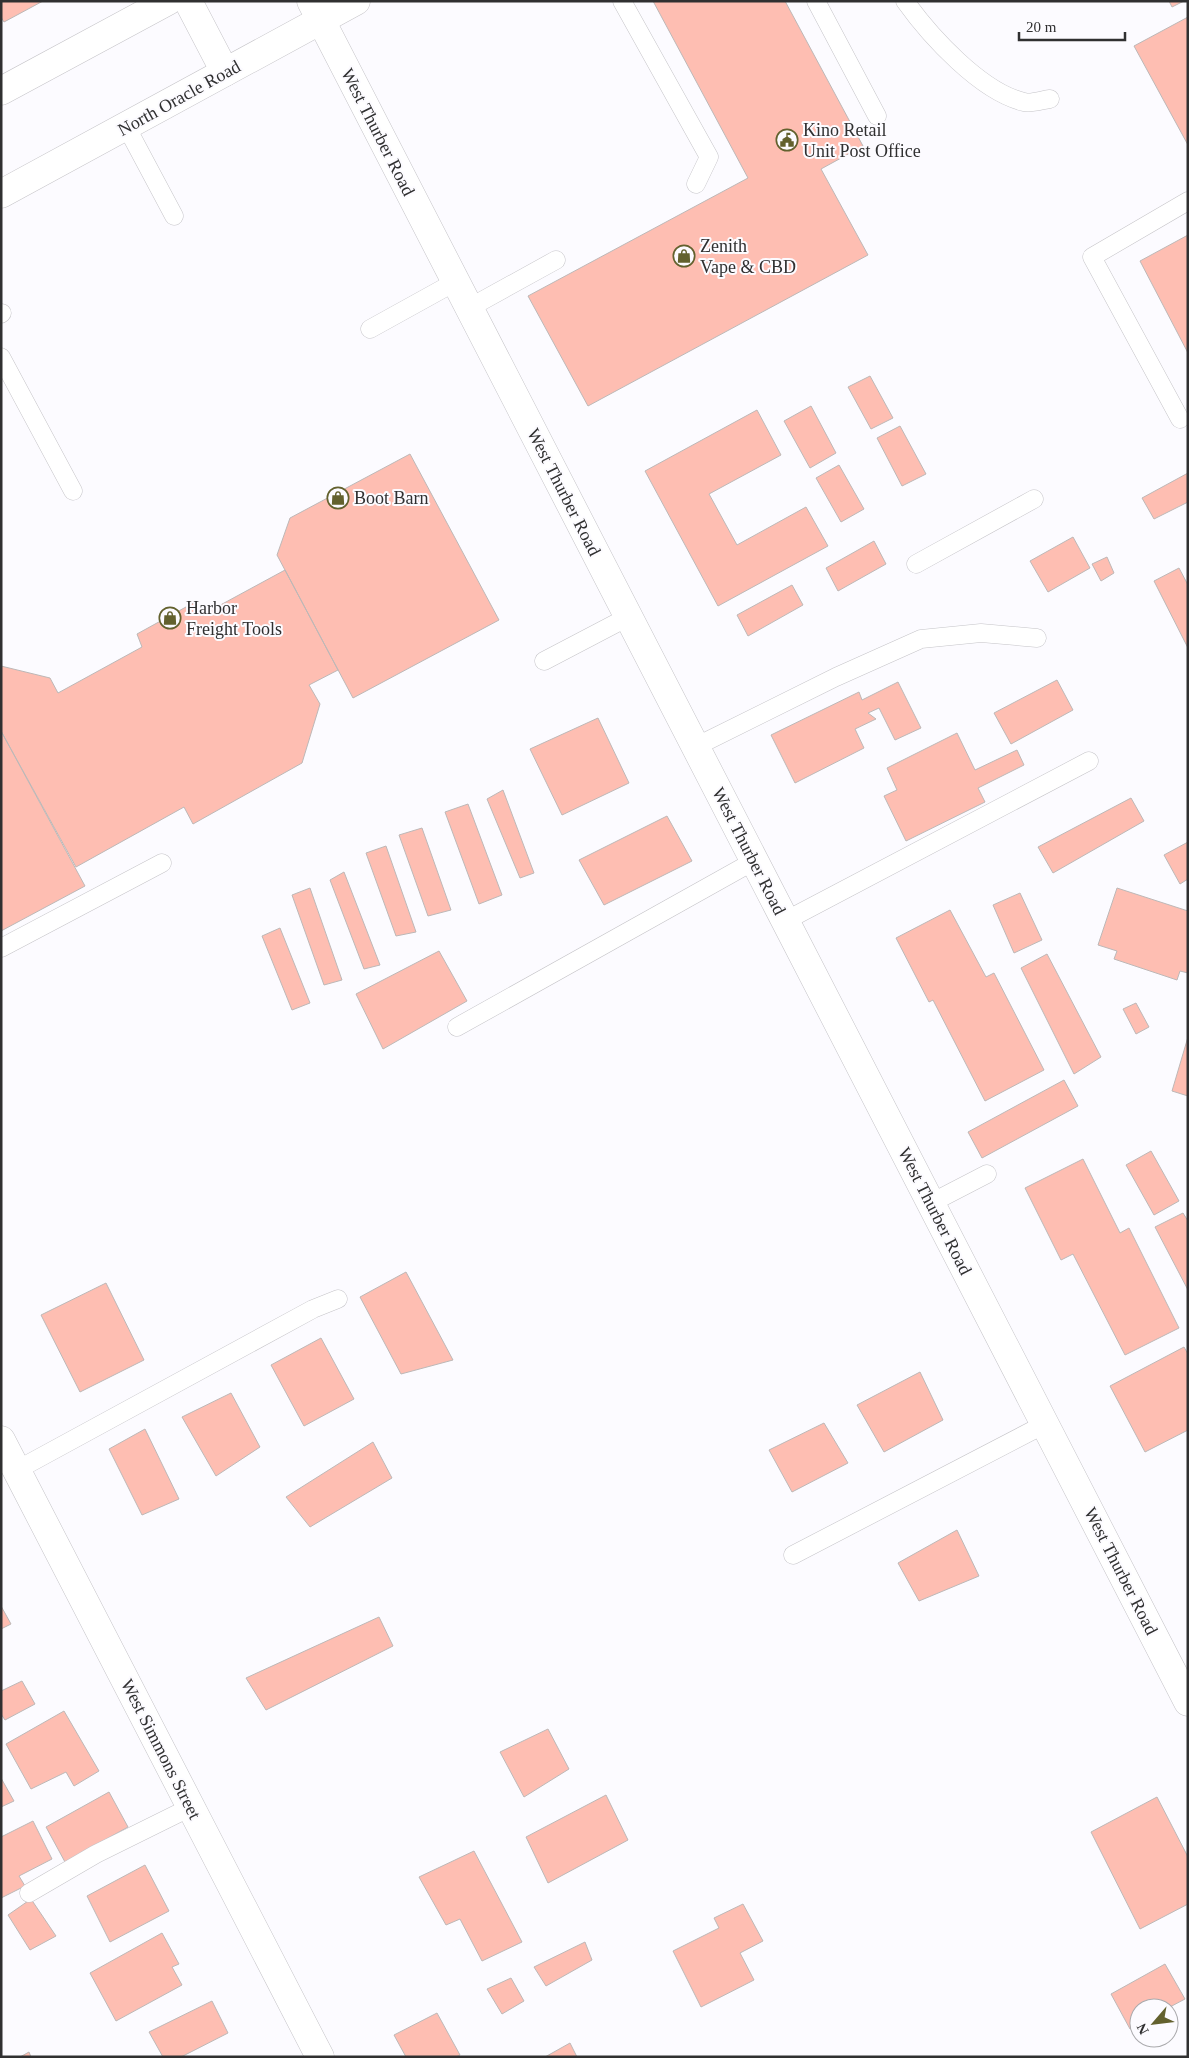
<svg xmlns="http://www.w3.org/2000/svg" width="1189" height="2058" viewBox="0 0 1189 2058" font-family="'Times New Roman',serif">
<rect width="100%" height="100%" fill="#fcfbff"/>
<!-- building -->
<path fill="#febeb2" stroke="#bdb8b7" d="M1,1H43L4,22L1,17Z
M653,1H785L863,146L821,169L868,255L588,406L528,296L748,178Z
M1169,1H1184L1172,7Z
M1188,17V145L1134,46Z
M1188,235V353L1140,261Z
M870,376L893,418L871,429L848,387Z
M811,406L836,453L810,468L784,421Z
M757,410L781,455L709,494L737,545L806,507L828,546L718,606L645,471Z
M900,426L926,474L902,486L877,438Z
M410,454L499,620L353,698L277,555L290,518Z
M839,465L864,509L841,522L816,478Z
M1188,473V502L1154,519L1142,498Z
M1073,537L1090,568L1048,592L1030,561Z
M874,541L886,564L838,591L826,568Z
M1107,557L1114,573L1101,581L1092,564Z
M1179,568L1188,585V648L1154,581Z
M285,570L338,670L309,685L320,704L302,763L193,824L184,807L76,867L1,731V666L50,678L58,693L142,647L137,634L195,602L202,615Z
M792,585L803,605L748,636L737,615Z
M1057,680L1073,710L1011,744L994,713Z
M898,682L921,728L895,740L879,708L868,713L876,719L855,729L864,748L795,783L771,735L859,692L862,700Z
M598,718L629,783L562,815L530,749Z
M1,731L85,886L1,931Z
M957,733L975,770L1017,750L1024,765L978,788L985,802L906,841L884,796L897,790L887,768Z
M503,790L534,873L520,878L487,799Z
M1131,798L1144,821L1053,873L1038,847Z
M468,804L502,895L479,904L445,812Z
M667,816L692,861L604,905L579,860Z
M422,828L451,910L428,916L399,835Z
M1188,842V879L1180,884L1164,855Z
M386,846L416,932L396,936L366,853Z
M344,872L380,965L364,969L330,880Z
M310,888L342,980L324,985L292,895Z
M1117,888L1188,911V973L1180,971L1177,980L1114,959L1117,951L1098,945Z
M1020,893L1042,940L1014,953L993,905Z
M950,910L986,977L994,973L1044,1070L985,1101L933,1000L929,1002L896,938Z
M280,928L310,1003L292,1010L262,936Z
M439,951L467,1001L383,1049L356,994Z
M1047,954L1101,1057L1074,1074L1021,968Z
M1136,1003L1149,1027L1136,1034L1123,1009Z
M1188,1037V1096L1172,1091Z
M1064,1080L1078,1106L982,1158L968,1132Z
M1151,1151L1179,1201L1154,1215L1126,1165Z
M1083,1159L1120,1233L1129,1228L1179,1328L1125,1355L1073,1254L1061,1260L1025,1188Z
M1183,1213L1188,1221V1290L1155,1227Z
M406,1272L453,1360L401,1374L360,1297Z
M106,1283L144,1360L80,1392L41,1315Z
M321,1338L354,1399L304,1426L271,1365Z
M1184,1347L1188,1354V1430L1145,1452L1110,1386Z
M920,1372L943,1420L884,1452L857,1405Z
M231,1393L260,1447L216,1476L182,1417Z
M824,1423L848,1463L792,1492L769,1450Z
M145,1429L179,1499L142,1515L109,1449Z
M373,1442L392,1478L310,1527L286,1497Z
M957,1530L979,1576L919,1601L898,1563Z
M1,1606L11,1624L1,1629Z
M379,1617L393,1646L266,1710L246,1678Z
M22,1681L35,1704L5,1720L1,1714V1691Z
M64,1711L99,1771L74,1786L66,1772L31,1789L6,1744Z
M548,1729L569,1769L524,1797L500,1752Z
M1,1778L14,1801L1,1807Z
M109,1792L128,1827L65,1862L46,1827Z
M606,1795L628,1840L548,1883L526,1837Z
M1157,1797L1188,1857V1904L1140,1929L1091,1832Z
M33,1821L52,1859L19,1876L25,1886L1,1898V1837Z
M474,1851L522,1942L482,1961L460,1919L446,1925L419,1877Z
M145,1865L169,1911L110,1942L87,1896Z
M31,1899L56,1936L30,1950L8,1915Z
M743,1904L763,1941L740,1953L754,1980L701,2007L673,1951L719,1928L714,1918Z
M162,1933L179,1964L172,1967L182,1985L116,2021L90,1973Z
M585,1942L592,1960L546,1986L534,1967Z
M1165,1964L1185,1999L1168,2008H1139V2024L1130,2029L1111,1994Z
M511,1978L524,2001L502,2014L487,1989Z
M212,2001L228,2033L181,2057H163L149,2032Z
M437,2013L460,2055L456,2057H406L394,2035Z
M570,2043L577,2057H545Z
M29,2052L31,2057H20Z"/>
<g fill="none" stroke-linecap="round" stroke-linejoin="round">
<!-- service casing -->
<g stroke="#c5c4c8" stroke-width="19">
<path id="service" d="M622,1L709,157L696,184
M816,1L877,116
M905,1C930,36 981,92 1024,102C1031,104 1042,100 1050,99
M126,126L174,216
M469,308L556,260
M1,314L2,313
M370,329L455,282
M1,357L73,491
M1180,419L1092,257L1188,201
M916,564L1034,499
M544,661L628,617
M695,747L836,677L921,639L981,633L1037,638
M785,921L1089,761
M1,948L162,863
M457,1027L754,861
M931,1203L987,1174
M17,1470L313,1309L338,1299
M793,1555L1045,1424
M29,1893L96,1854L191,1807"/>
</g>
<!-- minor casing -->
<g stroke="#c5c4c8" stroke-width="29">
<path id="minor" d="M188,1L225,72
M311,1L1188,1702
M1,1440L320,2057"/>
</g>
<!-- trunk casing -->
<g stroke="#c5c4c8" stroke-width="29">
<path id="trunk" d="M1,91L168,1
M1,194L356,1"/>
</g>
<!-- service -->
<use href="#service" stroke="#fff" stroke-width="18"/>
<!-- minor -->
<use href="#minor" stroke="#fff" stroke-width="28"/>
<!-- trunk -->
<use href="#trunk" stroke="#fff" stroke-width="28"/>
</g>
<!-- icons -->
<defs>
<g id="civic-ring" transform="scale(1.125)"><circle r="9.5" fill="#fcfbff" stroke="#63612e" stroke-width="1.5"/><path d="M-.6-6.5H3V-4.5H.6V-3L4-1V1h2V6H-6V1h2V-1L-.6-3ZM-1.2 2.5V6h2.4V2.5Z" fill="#63612e"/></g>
<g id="shop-ring" transform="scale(1.125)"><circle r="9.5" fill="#fcfbff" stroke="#63612e" stroke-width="1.5"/><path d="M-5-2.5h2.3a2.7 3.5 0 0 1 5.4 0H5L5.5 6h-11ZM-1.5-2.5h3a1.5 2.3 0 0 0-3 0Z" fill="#63612e"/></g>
</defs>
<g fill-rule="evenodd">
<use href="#civic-ring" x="787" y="140"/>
<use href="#shop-ring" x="684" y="256"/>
<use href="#shop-ring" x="338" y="498"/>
<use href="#shop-ring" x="170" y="618"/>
</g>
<g text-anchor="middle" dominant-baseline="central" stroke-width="4" stroke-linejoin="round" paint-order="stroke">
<!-- street labels -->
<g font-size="18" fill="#303031" stroke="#fcfbff">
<text transform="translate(179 98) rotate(-29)">North Oracle Road</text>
<text transform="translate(378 132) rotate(63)">West Thurber Road</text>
<text transform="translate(564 492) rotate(63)">West Thurber Road</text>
<text transform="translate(749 851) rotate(63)">West Thurber Road</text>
<text transform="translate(935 1211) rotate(63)">West Thurber Road</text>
<text transform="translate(1121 1571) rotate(63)">West Thurber Road</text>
<text transform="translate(161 1749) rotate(63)">West Simmons Street</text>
</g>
<!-- poi labels -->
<g font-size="18" fill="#303031" stroke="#fcfbff" text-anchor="start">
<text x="803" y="130">Kino Retail<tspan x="803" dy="21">Unit Post Office</tspan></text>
<text x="700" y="246">Zenith<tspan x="700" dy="21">Vape &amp; CBD</tspan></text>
<text x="354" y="498">Boot Barn</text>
<text x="186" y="608">Harbor<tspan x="186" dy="21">Freight Tools</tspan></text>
</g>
</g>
<!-- border -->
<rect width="1189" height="2058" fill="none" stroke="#303031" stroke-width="5"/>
<!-- north arrow -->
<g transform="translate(1154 2023) rotate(242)"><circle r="24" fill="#fcfbff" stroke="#aaaaad"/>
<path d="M0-4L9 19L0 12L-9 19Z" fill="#63612e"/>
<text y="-8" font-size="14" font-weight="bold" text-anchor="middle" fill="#303031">N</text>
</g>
<!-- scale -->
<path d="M1019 32v8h106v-8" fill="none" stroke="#303031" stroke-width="2.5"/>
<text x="1026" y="32" font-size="15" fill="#303031" stroke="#fcfbff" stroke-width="4" paint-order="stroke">20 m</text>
</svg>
